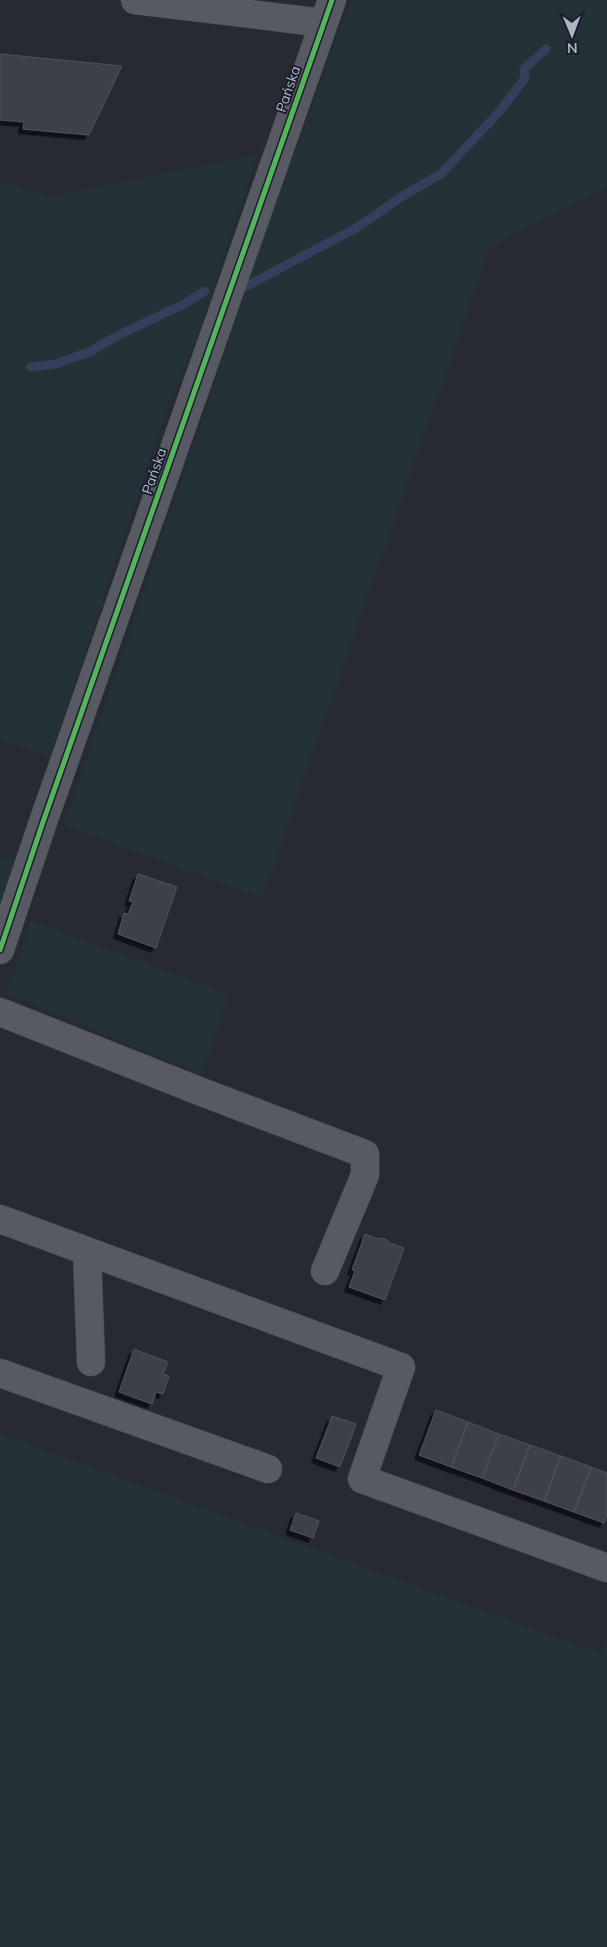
<svg xmlns="http://www.w3.org/2000/svg" width="607" height="1947" viewBox="0 0 607 1947" font-family="Mulish,sans-serif">
<defs>
<filter id="shadow"><feDropShadow dx="-4.5" dy="4.5" stdDeviation="0" flood-color="#0009"/></filter>
</defs>
<rect width="100%" height="100%" fill="#272a33"/>
<!-- green -->
<path fill="#243238" d="M351,0H607V188L490,247L262,898L64,825L271,216Z
M259,154L198,334L164,419L50,757L0,740V181L49,197Z
M0,858L15,859L0,903Z
M31,921L229,995L201,1074L7,994Z
M0,1434L601,1654L607,1640V1947H0Z"/>
<g fill="none" stroke-linecap="round" stroke-linejoin="round">
<!-- stream -->
<path stroke="#353e5b" stroke-width="9" d="M245,287L358,227L401,197L441,174L500,111L525,78L524,69L546,49
M31,367L56,364L89,352L119,335L184,304L205,291"/>
</g>
<!-- building -->
<path fill="#3d3f48" stroke="#4f525b" filter="url(#shadow)" d="M0,54L122,66L89,135L23,129L24,122L0,120Z
M138,874L177,887L156,948L118,934L124,913L128,914L133,902L129,901Z
M365,1234L378,1239L382,1238L387,1240L389,1243L404,1248L385,1300L349,1287L355,1271L352,1270Z
M134,1349L168,1362L163,1374L169,1376L163,1394L156,1392L152,1404L119,1392Z
M436,1410L468,1422L451,1467L419,1455Z
M332,1416L356,1424L340,1467L316,1458Z
M468,1422L499,1434L482,1478L451,1467Z
M499,1434L530,1445L513,1490L482,1478Z
M530,1445L561,1456L544,1501L513,1490Z
M561,1456L591,1467L574,1512L544,1501Z
M591,1467L607,1473V1516L604,1523L574,1512Z
M296,1513L319,1521L313,1538L290,1530Z"/>
<g fill="none" stroke-linecap="round" stroke-linejoin="round">
<!-- minor casing -->
<g stroke="#44474d" stroke-width="29">
<path id="minor" d="M135,0L324,23
M0,950L43,822L332,0
M0,1012L199,1091L365,1154V1175L325,1271
M0,1219L401,1367L362,1479L607,1568
M87,1252L91,1362
M0,1373L268,1469"/>
</g>
<!-- minor -->
<use href="#minor" stroke="#575a62" stroke-width="28"/>
<!-- cycleway casing -->
<g stroke="#1b1f2d" stroke-width="8">
<path id="cycleway" d="M0,950L43,822L332,0"/>
</g>
<!-- cycleway -->
<use href="#cycleway" stroke="#56b35d" stroke-width="5"/>
</g>
<g text-anchor="middle" dominant-baseline="central" stroke-width="4" stroke-linejoin="round" paint-order="stroke">
<!-- street labels -->
<g font-size="14" fill="#b0b5c5" stroke="#1b1f2d">
<text transform="translate(288 89) rotate(-71)">Pańska</text>
<text transform="translate(154 471) rotate(-71)">Pańska</text>
</g>
</g>
<!-- north arrow -->
<g transform="translate(572 35) rotate(179)" stroke="#1b1f2d" stroke-width="4" paint-order="stroke">
<path d="M0-4L9 19L0 12L-9 19Z" fill="#b0b5c5"/>
<text y="-8" font-size="14" font-weight="bold" text-anchor="middle" fill="#b0b5c5">N</text>
</g>
</svg>
